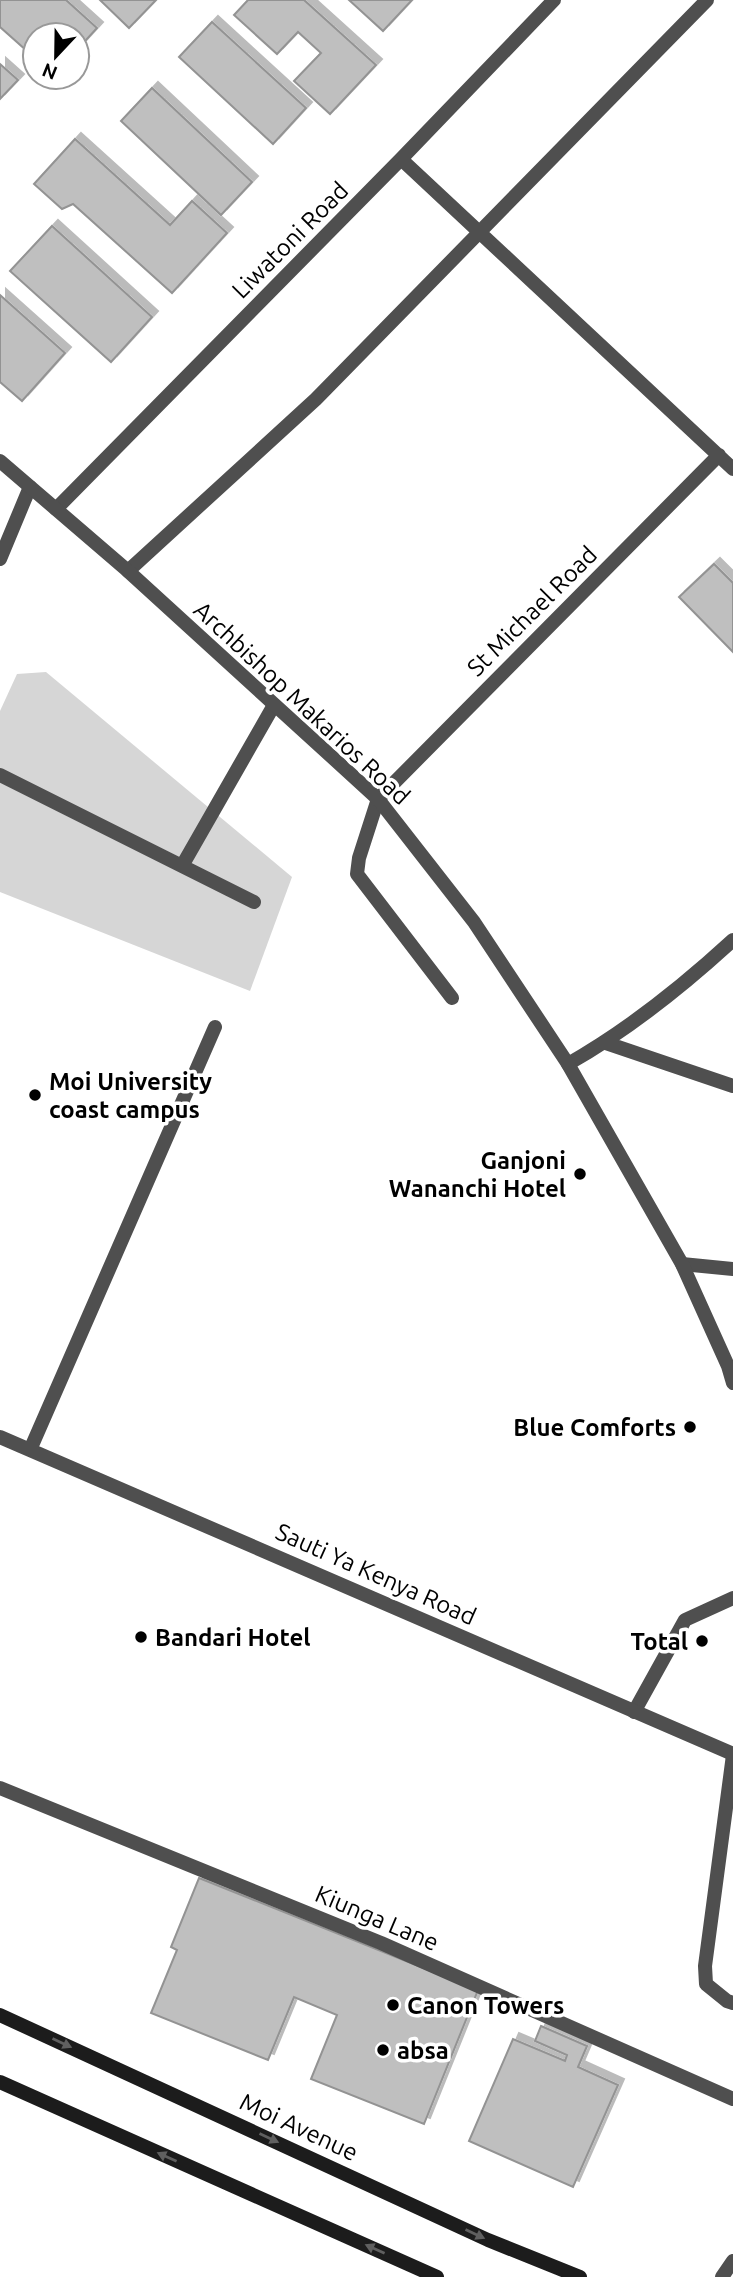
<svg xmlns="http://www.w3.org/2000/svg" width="733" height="2277" viewBox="0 0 733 2277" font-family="Ubuntu,sans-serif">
<defs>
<filter id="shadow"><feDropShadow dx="6" dy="-6" stdDeviation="0" flood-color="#0004"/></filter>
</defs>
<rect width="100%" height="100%" fill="#fff"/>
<!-- green -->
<path fill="#d6d6d6" d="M46,672L292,877L250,991L0,892V711L17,674Z"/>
<!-- building -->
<path fill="#bfbfbf" stroke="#939393" stroke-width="2" filter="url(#shadow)" d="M0,0H66L97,28L77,50V35H35V42L27,51L0,27Z
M100,0H156L129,28Z
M248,0H304L376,65L330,114L294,81L321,53L298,32L277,54L234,15Z
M349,0H412L383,31Z
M212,22L306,108L273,144L179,57Z
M0,64L18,80L0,99Z
M152,88L252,182L221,215L121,121Z
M75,139L170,225L192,201L227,233L172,293L73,204L62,209L34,184Z
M52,226L152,317L111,362L10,271Z
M0,295L65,353L22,401L0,382Z
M714,564L733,583V652L679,597Z
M199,1878L478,1990L424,2124L311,2079L337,2015L294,1997L268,2060L151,2013L177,1950L171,1947Z
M541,2026L587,2046L578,2067L618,2085L573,2187L469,2141L513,2039L565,2061L567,2055L535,2041Z"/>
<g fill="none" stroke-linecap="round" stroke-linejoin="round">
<!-- service -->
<path stroke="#4f4f4f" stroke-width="14" d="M0,775L254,902
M378,799L359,858L357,874L452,998
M182,866L274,705
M634,1712L685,1620L733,1598
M733,1755L705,1966L706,1984L727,2001L733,2003"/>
<!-- minor -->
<path stroke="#4f4f4f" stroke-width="14" d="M401,159L733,469
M56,509L401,159L554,0
M0,559L30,487
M128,571L316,399L707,0
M378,799L719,455
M606,1043L733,1086
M568,1064C628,1030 683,986 733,940
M682,1264L733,1269
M0,1437L733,1754
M30,1450L215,1027
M0,1788L381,1943L733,2099"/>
<!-- tertiary -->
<path stroke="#4f4f4f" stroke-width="14" d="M0,461L128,571L378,799L474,922L568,1064L682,1264L728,1366L733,1383
M722,2277L733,2261"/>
<!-- secondary -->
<path stroke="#1c1c1c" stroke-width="14" d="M0,2015L488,2240L580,2277
M0,2082L437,2277"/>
</g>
<!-- one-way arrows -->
<defs><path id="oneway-solid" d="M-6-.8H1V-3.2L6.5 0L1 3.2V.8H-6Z" transform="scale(1.75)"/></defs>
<g fill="#606060">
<use href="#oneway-solid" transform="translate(62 2043) rotate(25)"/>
<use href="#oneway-solid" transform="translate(269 2138) rotate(25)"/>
<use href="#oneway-solid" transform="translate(167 2157) rotate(-156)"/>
<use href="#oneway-solid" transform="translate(475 2234) rotate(25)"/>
<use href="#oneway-solid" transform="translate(375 2249) rotate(-156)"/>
</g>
<!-- markers -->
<g fill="#000" stroke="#fff" stroke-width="2.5">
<circle cx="35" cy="1095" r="7"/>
<circle cx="580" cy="1174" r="7"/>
<circle cx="690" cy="1427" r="7"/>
<circle cx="141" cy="1637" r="7"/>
<circle cx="702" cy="1641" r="7"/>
<circle cx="393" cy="2005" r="7"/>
<circle cx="383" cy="2050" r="7"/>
</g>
<g text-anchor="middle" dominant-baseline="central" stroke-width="7" stroke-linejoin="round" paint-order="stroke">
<!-- street labels -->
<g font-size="24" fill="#000" stroke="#fff">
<text transform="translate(290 240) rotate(-45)">Liwatoni Road</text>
<text transform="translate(532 611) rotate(-45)">St Michael Road</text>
<text transform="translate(302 703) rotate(43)">Archbishop Makarios Road</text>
<text transform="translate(376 1574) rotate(24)">Sauti Ya Kenya Road</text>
<text transform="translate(377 1918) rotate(23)">Kiunga Lane</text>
<text transform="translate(299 2127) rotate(25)">Moi Avenue</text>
</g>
<!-- poi labels -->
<g font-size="24" font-weight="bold" fill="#000" stroke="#fff" text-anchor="start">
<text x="49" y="1081">Moi University<tspan x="49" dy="28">coast campus</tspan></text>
<text x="566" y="1160" text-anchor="end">Ganjoni<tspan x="566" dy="28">Wananchi Hotel</tspan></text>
<text x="676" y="1427" text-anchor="end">Blue Comforts</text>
<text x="155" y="1637">Bandari Hotel</text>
<text x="688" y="1641" text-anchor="end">Total</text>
<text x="407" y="2005">Canon Towers</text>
<text x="397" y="2050">absa</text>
</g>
</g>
<!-- north arrow -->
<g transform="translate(56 56) rotate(202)"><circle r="33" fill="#ffffff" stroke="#999999" stroke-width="2"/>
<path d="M0-5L12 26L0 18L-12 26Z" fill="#000000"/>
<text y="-10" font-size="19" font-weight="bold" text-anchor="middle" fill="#000000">N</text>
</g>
</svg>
